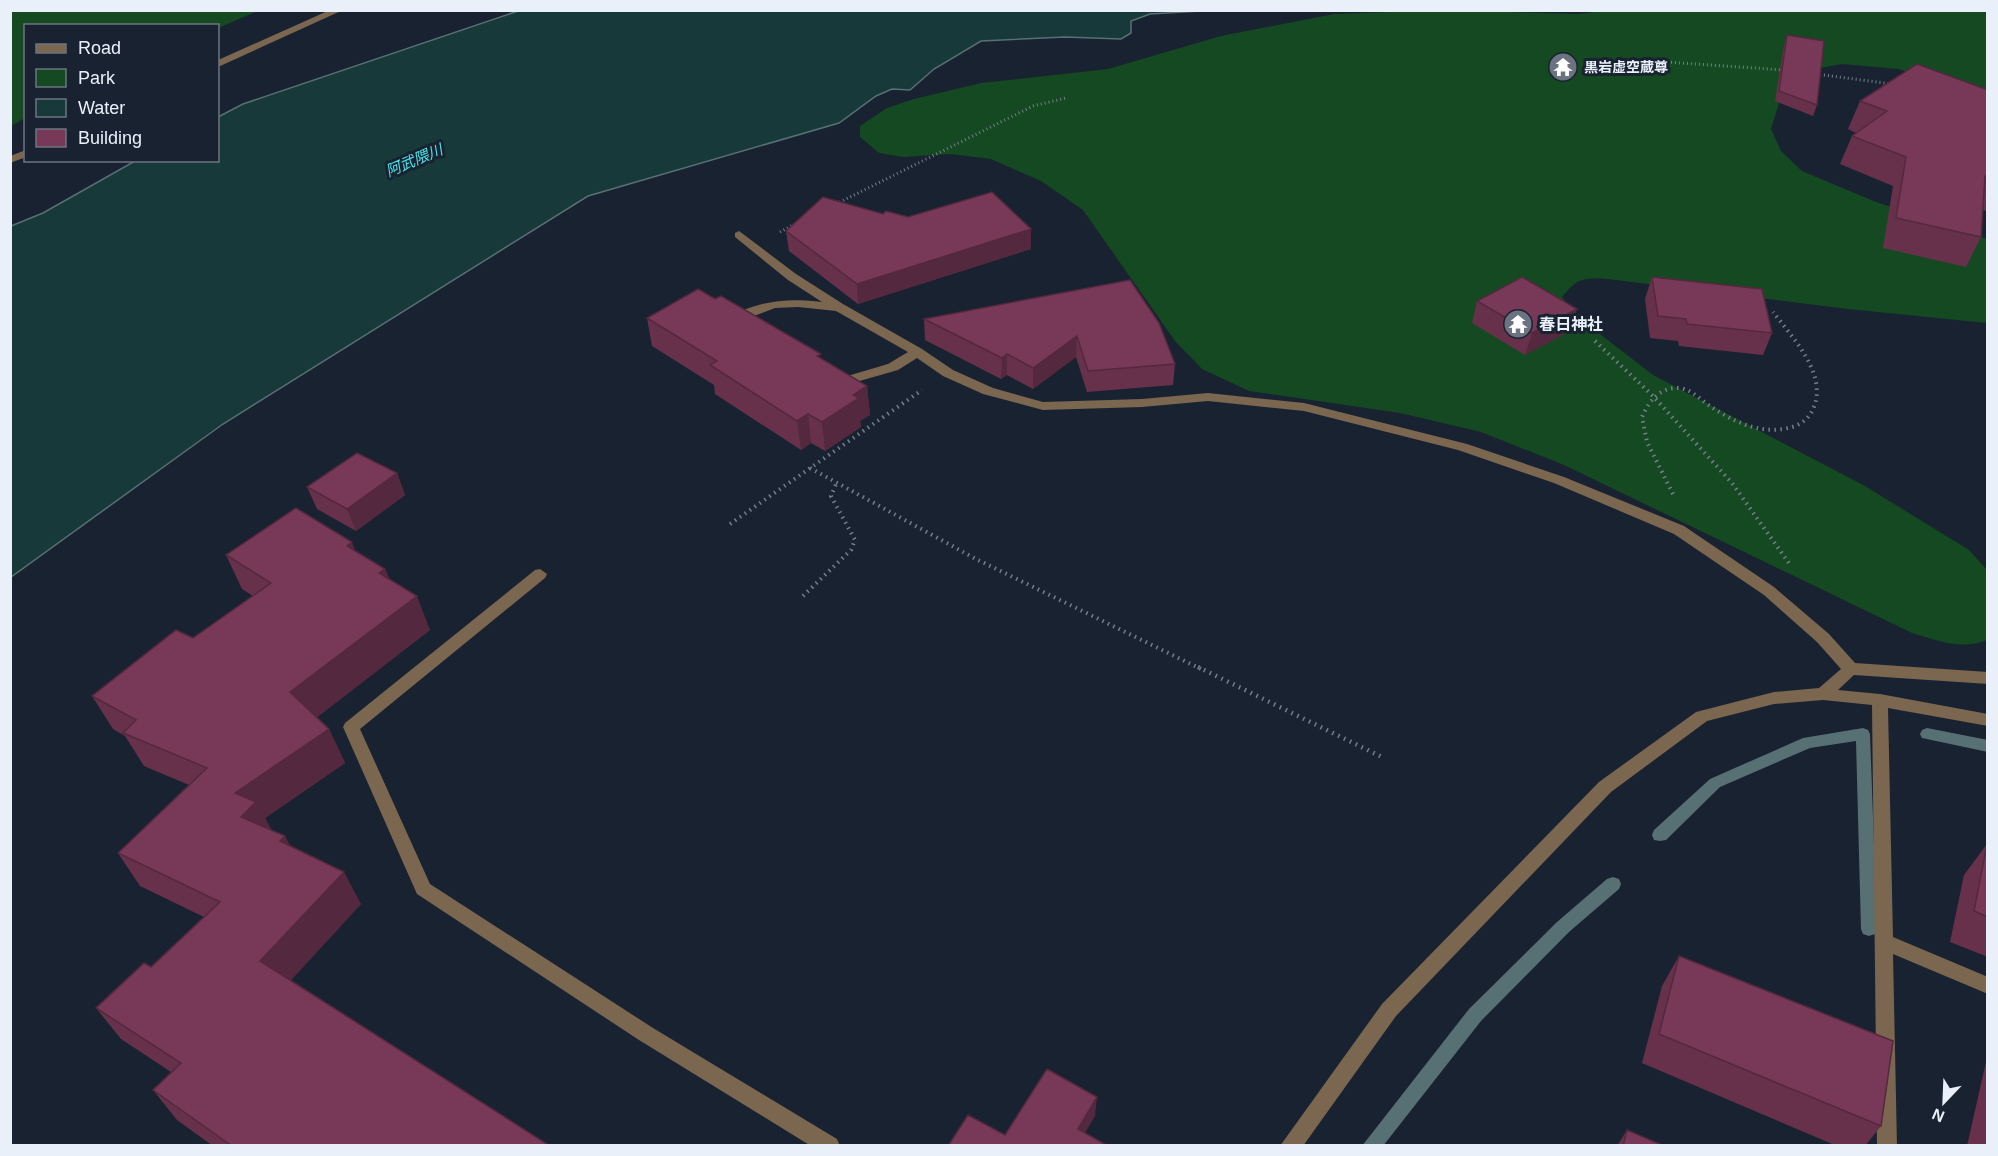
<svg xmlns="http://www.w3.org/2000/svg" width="1998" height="1156" viewBox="0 0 1998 1156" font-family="Arial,'Noto Sans JP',sans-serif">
<rect width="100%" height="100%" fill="#192231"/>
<!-- green -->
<path fill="#144921" d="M11,10H258V11L218,28L26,26L25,118L11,126Z
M1444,10L1578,14L1612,10L1987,11V96L1898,69L1842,64L1788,74L1771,129L1781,151L1802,171L1876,202L1987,239V323L1848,309L1608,279C1584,278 1578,277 1562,297L1578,317L1653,375L1865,486L1969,550L1987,570V640C1962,650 1938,641 1912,633L1564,465L1481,432L1400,413L1249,391L1202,369L1175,341L1083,210L1041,181L991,159L950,154L903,157L879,153L860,137V126L887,108L914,99L981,83L1108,69L1221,36L1334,14Z"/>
<!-- water -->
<path fill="#18393a" stroke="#577074" stroke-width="1.5" d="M521,10L1201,11L1150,14L1131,21V33L1121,39L1065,37L981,41L934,69L910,90L892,89L876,96L839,123L588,196L223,424L11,577V226L43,213L135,161L218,160V117L243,104Z"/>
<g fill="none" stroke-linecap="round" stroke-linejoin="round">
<!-- stream -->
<path fill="#577074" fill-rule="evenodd" d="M1863,728L1868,730L1870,734L1877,929L1875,934L1869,936L1863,934L1861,929L1856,741L1810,748L1720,787L1666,840L1660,841L1654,840L1652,835L1654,830L1710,779L1803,738Z
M1927,728L1988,740V752L1922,738L1920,734L1922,730Z
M1613,877L1619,879L1621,884L1619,889L1569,932L1481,1021L1383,1146H1362L1469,1009L1557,922L1607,879Z"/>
<!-- path-far2 -->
<path stroke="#767e8b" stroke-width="3" stroke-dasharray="1 3" stroke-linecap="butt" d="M1651,61L1784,70
M1816,74L1892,84
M836,204L1033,106L1066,98
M780,232L797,223"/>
<!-- path-far1 -->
<path stroke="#767e8b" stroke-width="4" stroke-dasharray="1.5 4.5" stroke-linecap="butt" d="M1595,341L1653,396L1732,483L1791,566
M810,468L976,559L1201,669
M1673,494L1647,442L1642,417C1649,401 1660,387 1679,388C1690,389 1698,397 1707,404C1730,420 1759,435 1788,428C1799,426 1809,419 1813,409C1829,375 1792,337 1773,312
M730,524L922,390
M803,596L851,550L855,540L831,496L837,482"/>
<!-- path -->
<path stroke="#767e8b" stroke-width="4.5" stroke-dasharray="1.5 5" stroke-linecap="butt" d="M1198,667L1384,758"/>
<!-- minor -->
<path fill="#7b664f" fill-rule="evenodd" d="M330,10H343L218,67V60Z
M26,150V157L10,163V156Z
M739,231L796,274L843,304L922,349L953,370L993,388L1043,402L1142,399L1208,393L1304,403L1467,444L1564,477L1684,526L1774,587L1829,634L1855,663L1988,672V684L1854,675L1838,690L1880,694L1988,714V726L1888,708L1893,937L1988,977V994L1893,954L1897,1146H1877L1872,705L1823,700L1774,704L1707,721L1611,792L1396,1016L1303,1146H1280L1382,1004L1599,782L1696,712L1774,692L1819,688L1841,669L1817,642L1764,595L1674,534L1554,483L1458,450L1304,411L1208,401L1142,407L1043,410L983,394L943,376L917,358L898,370L849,384L844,383L842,380L844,377L888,364L908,352L836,311L798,307L775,308L743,320H735V314C764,300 790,298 822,302L788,280L735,237V233Z
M540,569L547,574L545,578L360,729L430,884L653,1028L837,1139L840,1146H811L639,1040L417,894L343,727L345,723L535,570Z"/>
</g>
<!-- wall -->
<path fill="#67314c" d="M1787,35L1817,105L1813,116L1775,101L1784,45Z
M1988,90V212L1983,210L1981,237L1966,267L1883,248L1893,186L1840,164L1852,136L1856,133L1848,129L1860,101Z
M883,214L1031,249L858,304L789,251L786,231Z
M1652,277L1772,333L1763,355L1679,346L1678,341L1650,338L1645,299Z
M1130,280L1175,364L1173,385L1087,392L1076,357L1033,389L1007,375L1001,379L925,340L924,319Z
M715,299L822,359L867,386L870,415L860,421L861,427L825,451L811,443L801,450L715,394L714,385L652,346L647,318Z
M1477,301L1570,331L1525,355L1472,323Z
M397,473L405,495L356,531L317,509L307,487Z
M355,551L385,569L390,580L430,630L317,717L329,729L345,763L265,818L272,831L361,904L291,980L550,1146H213L177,1120L153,1090L171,1072L121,1039L96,1008L151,967L204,917L140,886L118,853L189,785L144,766L125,736L113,729L92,696L193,638L253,596L242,589L226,555Z
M1987,844L1988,957L1950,942L1964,875Z
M1679,956L1881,1126L1865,1146H1837L1642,1063L1662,986Z
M1988,1053V1146H1967Z
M1627,1130L1664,1146H1617Z"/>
<!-- shaded-wall -->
<path fill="#54283e" d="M1031,229V249L858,304L857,284Z
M1577,309L1570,331L1525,355L1532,333Z
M1077,336L1076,357L1033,389V368Z
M1007,354V375L1001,379L1002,358Z
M867,386L870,415L860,421L861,427L825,451L822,422L853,395Z
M808,414L811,443L801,450L797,421Z
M397,473L405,495L356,531L347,509Z
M352,542L365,576L347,546Z
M385,569L398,602L379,573Z
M417,596L430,630L306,726L290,692Z
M329,729L345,763L265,818L274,835L241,817L235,793Z
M285,836L303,869L280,841Z
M344,872L361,904L280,992L260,961Z
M1097,1097L1095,1116L1077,1146L1078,1129Z"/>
<!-- building -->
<path fill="#783958" stroke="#54283e" stroke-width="1.5" d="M1787,35L1824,41L1817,105L1779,91Z
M1917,64L1988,90V177L1985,176L1981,237L1896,218L1906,157L1852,136L1887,111L1860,101Z
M992,192L1031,229L857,284L786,231L823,197L883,214L886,211L908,217Z
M1522,277L1577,309L1532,333L1477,301Z
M1652,277L1762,289L1772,333L1687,324L1686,319L1658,316Z
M1130,280L1159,323L1175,364L1088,371L1077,336L1033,368L1007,354L1002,358L924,319Z
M698,289L715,299L721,296L821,354L817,356L867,386L853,395L859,398L822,422L808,414L797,421L710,365L717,361L647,318Z
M357,453L397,473L347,509L307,487Z
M296,508L352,542L347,546L385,569L379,573L417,596L290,692L329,729L235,793L256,802L241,817L285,836L280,841L344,872L260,961L550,1146H232L153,1090L181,1063L96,1008L144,963L151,967L220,902L118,853L207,768L123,733L136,720L92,696L176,630L193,638L271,583L226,555Z
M1987,844L1988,845V917L1974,911Z
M1679,956L1893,1041L1881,1126L1659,1034Z
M1047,1069L1097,1097L1078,1129L1108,1146H948L968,1115L1005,1135Z
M1627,1130L1664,1146H1623Z"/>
<!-- icons -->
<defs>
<g id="temple-disc" transform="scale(1.5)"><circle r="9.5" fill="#6b7280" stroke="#192231"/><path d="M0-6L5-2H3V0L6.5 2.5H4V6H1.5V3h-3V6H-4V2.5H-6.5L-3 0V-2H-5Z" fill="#fff"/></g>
</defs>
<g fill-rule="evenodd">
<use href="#temple-disc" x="1563" y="67"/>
<use href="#temple-disc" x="1518" y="324"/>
</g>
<g text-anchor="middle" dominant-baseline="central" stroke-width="6" stroke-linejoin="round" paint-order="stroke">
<!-- far-poi labels -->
<g font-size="14" font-weight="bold" fill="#e9f0fa" stroke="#192231" text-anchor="start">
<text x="1584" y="67">黒岩虚空蔵尊</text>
</g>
<!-- far-water labels -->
<g font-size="15" font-style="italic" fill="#4be5ea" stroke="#192231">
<text transform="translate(414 160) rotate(-23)">阿武隈川</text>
</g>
<!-- poi labels -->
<g font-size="16" font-weight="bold" fill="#e9f0fa" stroke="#192231" text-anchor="start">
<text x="1539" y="324">春日神社</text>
</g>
</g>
<!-- border -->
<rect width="1998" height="1156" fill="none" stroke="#e9f0fa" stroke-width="24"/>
<!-- legend -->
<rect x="24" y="24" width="195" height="138" fill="#192231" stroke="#6c7481" stroke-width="1.5"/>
<rect x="36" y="44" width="30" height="9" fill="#7b664f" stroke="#6c7481" stroke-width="1.5"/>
<text x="78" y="54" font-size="18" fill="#e9f0fa">Road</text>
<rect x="36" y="69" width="30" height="18" fill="#144921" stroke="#6c7481" stroke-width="1.5"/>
<text x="78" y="84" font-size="18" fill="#e9f0fa">Park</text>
<rect x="36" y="99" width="30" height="18" fill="#18393a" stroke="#6c7481" stroke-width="1.5"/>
<text x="78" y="114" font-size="18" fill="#e9f0fa">Water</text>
<rect x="36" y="129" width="30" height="18" fill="#783958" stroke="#6c7481" stroke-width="1.5"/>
<text x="78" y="144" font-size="18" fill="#e9f0fa">Building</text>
<!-- north arrow -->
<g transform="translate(1944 1102) rotate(203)" stroke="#192231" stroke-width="4.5" paint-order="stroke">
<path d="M0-4.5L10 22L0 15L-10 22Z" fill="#e9f0fa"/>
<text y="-9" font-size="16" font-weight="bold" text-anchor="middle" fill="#e9f0fa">N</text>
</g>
</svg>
